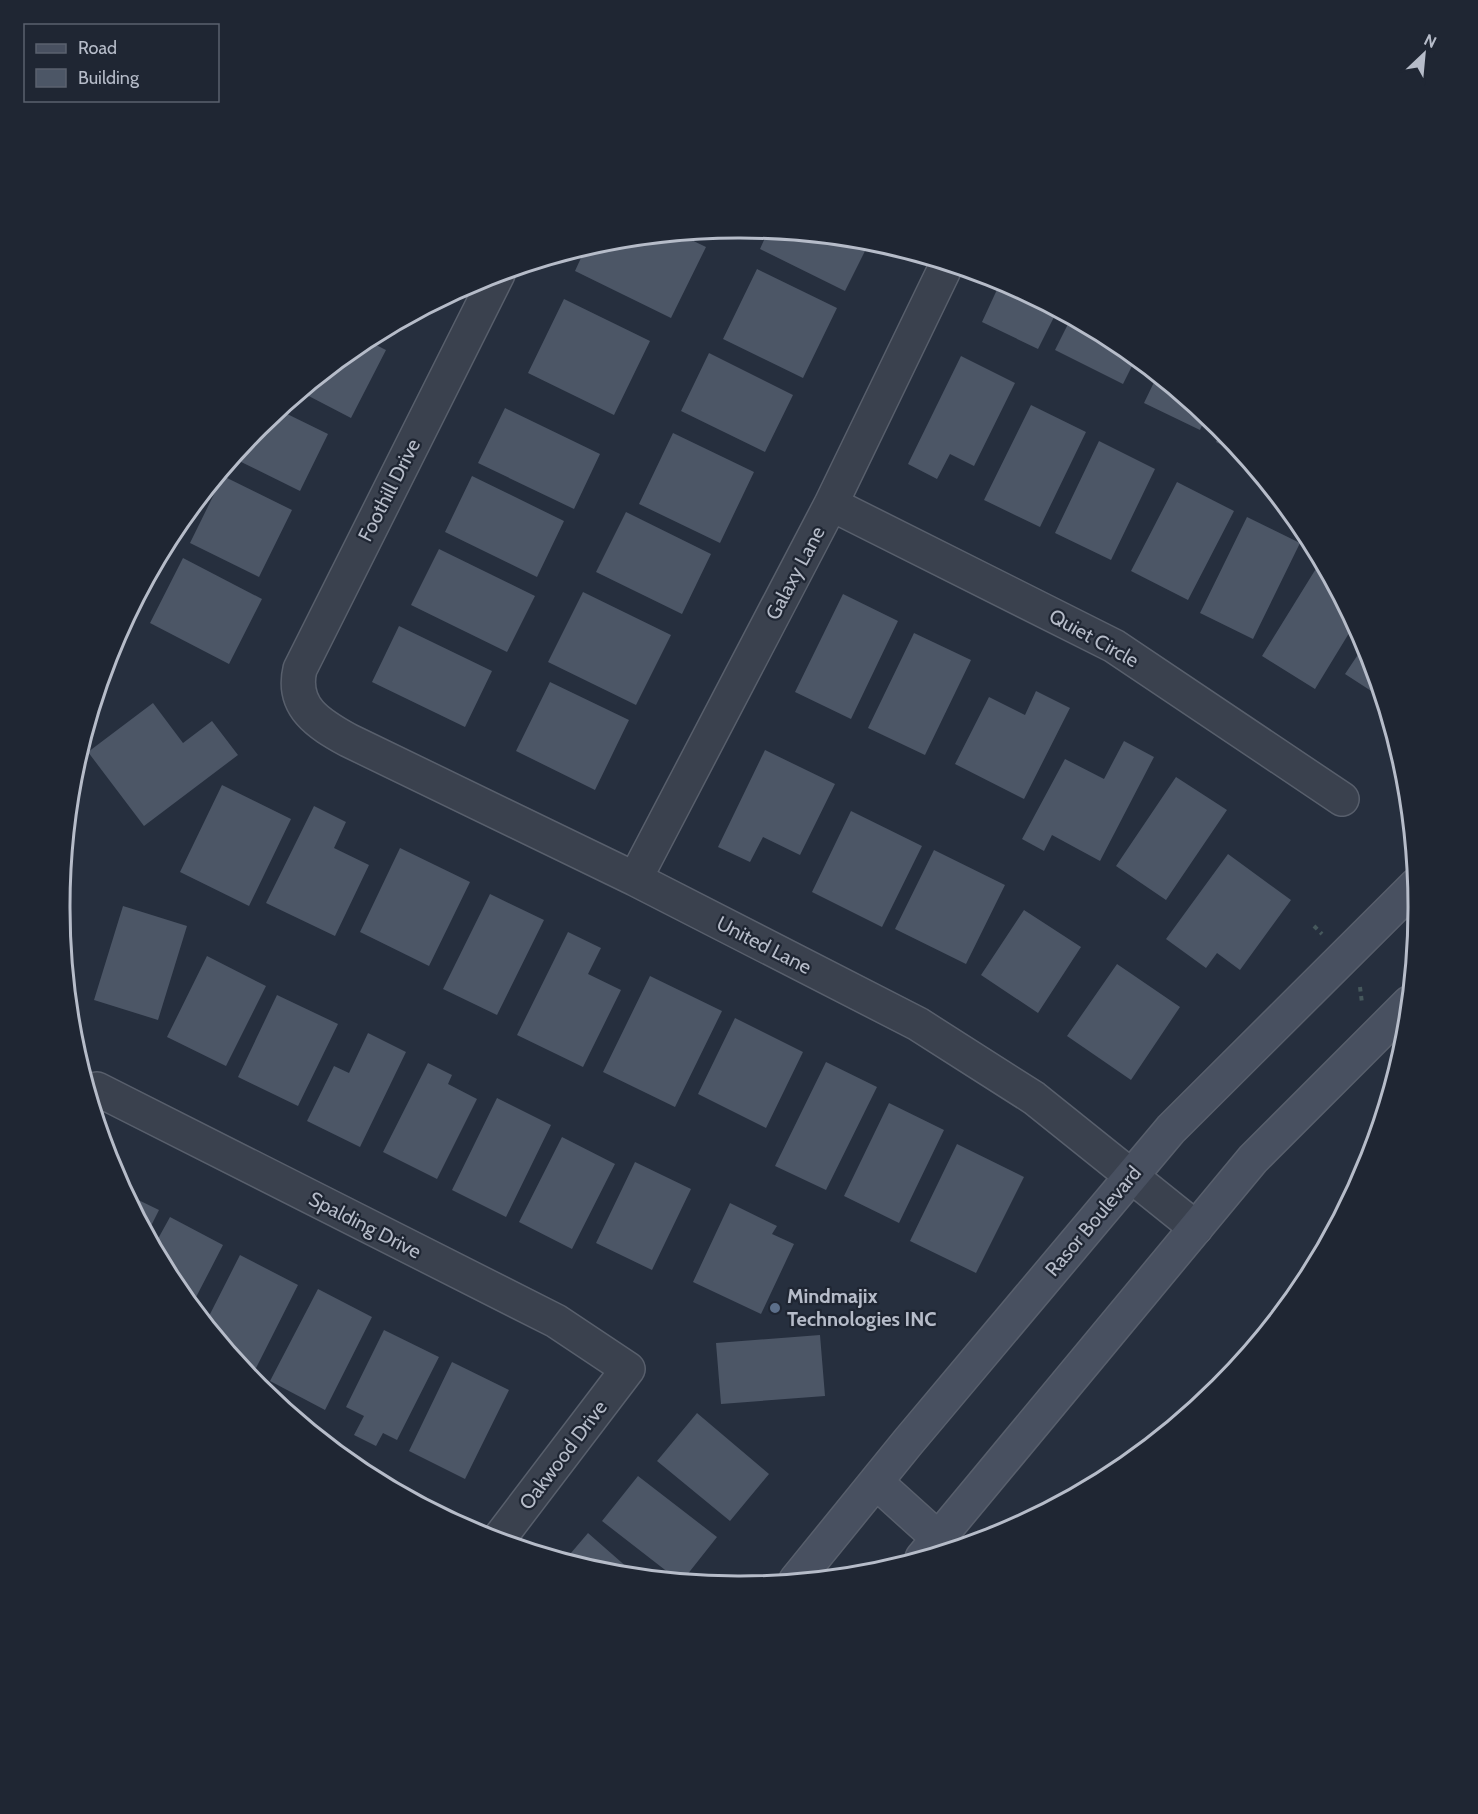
<svg xmlns="http://www.w3.org/2000/svg" width="1478" height="1814" viewBox="0 0 1478 1814" font-family="Cabin,sans-serif">
<rect width="100%" height="100%" fill="#262f3e"/>
<!-- building -->
<path fill="#4c5666" d="M768,231L870,241L845,291L760,249Z
M679,234L706,247L671,318L575,271L586,247L607,241Z
M757,269L837,308L803,378L723,339Z
M1001,281L1057,311L1038,349L982,322Z
M564,299L650,341L614,415L528,373Z
M1071,318L1117,343L1136,358L1123,384L1055,350Z
M402,321L395,335L385,330Z
M366,340L386,350L351,418L301,392Z
M709,353L793,395L765,452L681,411Z
M961,356L1015,383L974,466L950,454L937,479L908,464Z
M1157,376L1206,416L1200,430L1144,403Z
M1031,405L1086,432L1040,527L984,500Z
M505,408L600,454L574,509L478,463Z
M279,410L328,434L300,491L233,458L259,427Z
M1222,430L1242,455L1216,442Z
M673,433L754,472L720,543L639,504Z
M1099,441L1155,469L1111,560L1055,533Z
M223,476L292,510L259,577L190,543Z
M472,476L564,521L537,577L445,532Z
M1177,482L1234,511L1188,600L1131,571Z
M626,512L711,554L682,614L596,572Z
M1247,517L1300,543L1253,639L1200,613Z
M439,549L535,596L507,652L411,605Z
M183,558L262,599L229,664L150,623Z
M1317,567L1327,573L1354,625L1315,689L1262,656Z
M583,592L671,635L636,705L548,662Z
M843,594L898,621L851,719L795,692Z
M399,626L492,671L465,727L372,682Z
M914,633L971,660L925,755L868,728Z
M1365,644L1366,647L1382,698L1345,674Z
M550,682L629,720L595,790L516,751Z
M1036,691L1070,708L1024,799L955,764L989,697L1025,715Z
M153,703L183,743L212,721L238,755L144,826L88,752Z
M1124,741L1154,757L1100,861L1052,835L1044,851L1022,839L1065,759L1104,779Z
M765,750L835,784L800,855L763,837L750,862L718,847Z
M1176,777L1227,810L1166,900L1116,866Z
M222,785L291,819L249,906L180,872Z
M314,806L346,822L334,848L369,865L335,936L266,903Z
M851,811L922,846L882,927L812,892Z
M400,848L470,882L429,966L360,932Z
M934,850L1005,885L966,964L895,929Z
M1228,854L1291,900L1240,970L1217,953L1206,968L1166,939Z
M490,894L544,920L497,1015L443,989Z
M123,906L187,926L158,1020L94,1000Z
M1024,910L1081,947L1038,1013L981,975Z
M568,932L601,948L588,974L621,990L583,1067L517,1035Z
M207,956L266,986L226,1066L167,1037Z
M1117,964L1180,1007L1131,1080L1067,1036Z
M650,976L722,1011L675,1107L603,1072Z
M67,977L76,996L69,999Z
M277,995L338,1024L298,1106L238,1077Z
M735,1018L803,1052L766,1128L698,1094Z
M368,1033L406,1052L360,1147L307,1121L334,1066L349,1073Z
M826,1062L877,1087L826,1190L775,1166Z
M428,1063L452,1075L448,1084L477,1099L437,1179L383,1152Z
M497,1098L551,1125L506,1217L452,1190Z
M889,1103L944,1130L899,1223L844,1196Z
M562,1137L615,1164L572,1249L519,1222Z
M957,1144L1024,1177L976,1273L910,1241Z
M635,1162L691,1189L652,1270L596,1243Z
M126,1194L159,1210L147,1234Z
M730,1203L777,1226L772,1234L794,1244L761,1314L693,1282Z
M170,1217L223,1245L192,1305L174,1284L154,1246Z
M240,1255L298,1285L252,1376L206,1322Z
M318,1289L372,1317L325,1410L270,1381Z
M384,1330L439,1357L397,1440L383,1433L376,1446L354,1435L364,1416L346,1407Z
M820,1335L825,1396L721,1404L716,1343Z
M452,1362L509,1390L465,1479L409,1451Z
M697,1413L769,1474L730,1521L657,1461Z
M638,1476L717,1537L683,1580H678L602,1521Z
M588,1533L637,1576L606,1573L565,1560Z"/>
<g fill="none" stroke-linecap="round" stroke-linejoin="round">
<!-- minor casing -->
<g stroke="#585f6c" stroke-width="36">
<path id="minor" d="M498,274L300,669C291,707 319,724 348,740L635,879L918,1024L1034,1098L1196,1228
M831,504L1114,646L1342,799
M635,879L831,504L947,264
M91,1100L97,1089L556,1321L628,1369L498,1540"/>
</g>
<!-- secondary casing -->
<g stroke="#585f6c" stroke-width="36">
<path id="secondary" d="M876,1482L938,1538
M922,1558L1253,1159L1409,1003
M796,1580L908,1442L1171,1129L1416,885"/>
</g>
<!-- path -->
<path stroke="#46585c" stroke-width="4" stroke-dasharray="4.5 4.5" stroke-linecap="butt" d="M1314,926L1322,934
M1360,987L1362,1003"/>
<!-- minor -->
<use href="#minor" stroke="#3a414e" stroke-width="33"/>
<!-- secondary -->
<use href="#secondary" stroke="#485060" stroke-width="33"/>
</g>
<!-- markers -->
<circle fill="#5c6f8a" stroke="#1f2633" stroke-width="2" cx="775" cy="1308" r="6"/>
<g text-anchor="middle" dominant-baseline="central" stroke-width="4.5" stroke-linejoin="round" paint-order="stroke">
<!-- street labels -->
<g font-size="20" fill="#b6bcc9" stroke="#1f2633">
<text transform="translate(389 490) rotate(-63)">Foothill Drive</text>
<text transform="translate(795 573) rotate(-62)">Galaxy Lane</text>
<text transform="translate(1094 638) rotate(29)">Quiet Circle</text>
<text transform="translate(764 945) rotate(27)">United Lane</text>
<text transform="translate(1093 1221) rotate(-50)">Rasor Boulevard</text>
<text transform="translate(365 1225) rotate(27)">Spalding Drive</text>
<text transform="translate(563 1455) rotate(-53)">Oakwood Drive</text>
</g>
<!-- poi labels -->
<g font-size="20" font-weight="bold" fill="#b6bcc9" stroke="#1f2633" text-anchor="start">
<text x="787" y="1296">Mindmajix<tspan x="787" dy="23">Technologies INC</tspan></text>
</g>
</g>
<!-- crop -->
<path d="M0 0H1478V1814H0ZM738 238H740A668 668 0 0 1 1408 906V908A668 668 0 0 1 740 1576H738A668 668 0 0 1 70 908V906A668 668 0 0 1 738 238Z" fill="#1f2633" fill-rule="evenodd"/>
<path fill="none" stroke="#b6bcc9" stroke-width="3" d="M738 238H740A668 668 0 0 1 1408 906V908A668 668 0 0 1 740 1576H738A668 668 0 0 1 70 908V906A668 668 0 0 1 738 238Z"/>
<!-- legend -->
<rect x="24" y="24" width="195" height="78" fill="#1f2633" stroke="#5b626f" stroke-width="1.5"/>
<rect x="36" y="44" width="30" height="9" fill="#485060" stroke="#5b626f" stroke-width="1.5"/>
<text x="78" y="54" font-size="18" fill="#b6bcc9">Road</text>
<rect x="36" y="69" width="30" height="18" fill="#4c5666" stroke="#5b626f" stroke-width="1.5"/>
<text x="78" y="84" font-size="18" fill="#b6bcc9">Building</text>
<!-- north arrow -->
<g transform="translate(1424 54) rotate(26)" stroke="#1f2633" stroke-width="4.5" paint-order="stroke">
<path d="M0-4.5L10 22L0 15L-10 22Z" fill="#b6bcc9"/>
<text y="-9" font-size="16" font-weight="bold" text-anchor="middle" fill="#b6bcc9">N</text>
</g>
</svg>
